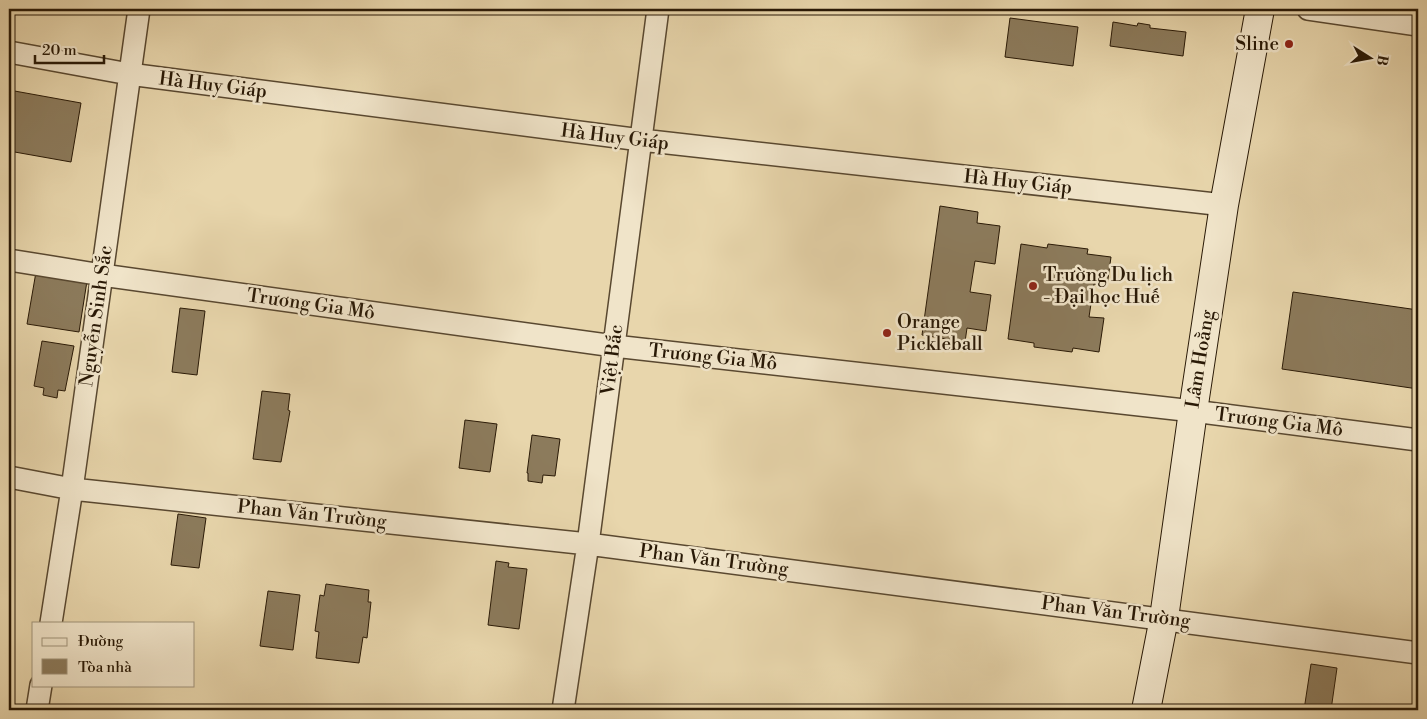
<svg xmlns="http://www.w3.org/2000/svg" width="1427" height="719" viewBox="0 0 1427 719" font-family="'Libre Bodoni',serif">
<rect width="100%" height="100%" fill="#e8d6ac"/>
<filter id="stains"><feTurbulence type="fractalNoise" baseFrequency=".004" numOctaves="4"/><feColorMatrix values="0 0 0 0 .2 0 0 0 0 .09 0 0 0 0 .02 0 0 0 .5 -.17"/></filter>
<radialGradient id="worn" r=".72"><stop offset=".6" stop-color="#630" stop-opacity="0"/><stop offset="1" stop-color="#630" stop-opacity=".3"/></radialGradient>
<!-- building -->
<path fill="#8c7b5c" stroke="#291906" d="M1010,18L1078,27L1073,66L1005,57Z
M1113,22L1137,26L1138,23L1150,25V28L1186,32L1183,56L1110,46Z
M9,90L81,103L71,162L9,151Z
M940,206L978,212L977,223L1000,226L995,264L975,261L970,292L991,295L986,331L967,328L965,342L922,335Z
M1021,244L1047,248L1048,244L1088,249L1087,254L1111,257L1107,286L1094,284L1089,317L1104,318L1099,352L1073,348L1072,352L1034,347V343L1008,339Z
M36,272L87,281L79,332L27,324Z
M1293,292L1418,310V389L1282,369Z
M180,308L205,311L197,375L172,372Z
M42,341L74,346L65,391L58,390L57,398L43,395L44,388L34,386Z
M262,391L290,394L288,410L290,411L281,462L253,459Z
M465,420L497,424L490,472L459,468Z
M532,435L560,439L555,476L543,475L542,483L528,481V473H527Z
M178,514L206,518L199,568L171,565Z
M496,561L509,563L508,567L527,569L519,629L488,625Z
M326,584L369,590L368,602H371L367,638L363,637L359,663L316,658L319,632L315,631L320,595L324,596Z
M268,591L300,595L293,650L260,646Z
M1311,664L1337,668L1331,710H1304Z"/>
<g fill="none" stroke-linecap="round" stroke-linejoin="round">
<!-- street casing -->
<g stroke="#594830" stroke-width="24">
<path id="street" d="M1308,9L1418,25
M9,52L129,74L641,140L1224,205
M9,260L102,275L614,346L1193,411L1418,440
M9,477L72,489L588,544L1418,653
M51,623L72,489L139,9
M37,710L41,685
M563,710L588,544L658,9"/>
</g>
<!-- secondary casing -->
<g stroke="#291906" stroke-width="30">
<path id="secondary" d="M1146,710L1164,618L1193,411L1224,205L1260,9"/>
</g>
<!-- street -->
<use href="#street" stroke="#f0e4c9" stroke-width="21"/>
<!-- secondary -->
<use href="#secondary" stroke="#f0e4c9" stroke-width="28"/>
</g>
<!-- markers -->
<g fill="#8f2418" stroke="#f0e4c9" stroke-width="2">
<circle cx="1289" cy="44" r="5"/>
<circle cx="1033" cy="286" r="5"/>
<circle cx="887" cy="333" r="5"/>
</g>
<g text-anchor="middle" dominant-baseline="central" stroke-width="5" stroke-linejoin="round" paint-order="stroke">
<!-- poi labels -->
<g font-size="19" fill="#291906" stroke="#f0e4c9" text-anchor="start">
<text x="1279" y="44" text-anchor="end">Sline</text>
<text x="1043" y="275">Trường Du lịch<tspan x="1043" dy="22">- Đại học Huế</tspan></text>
<text x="897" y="322">Orange<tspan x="897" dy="22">Pickleball</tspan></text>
</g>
<!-- street labels -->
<g font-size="19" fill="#291906" stroke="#f0e4c9">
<text transform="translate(213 85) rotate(7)">Hà Huy Giáp</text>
<text transform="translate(615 137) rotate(7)">Hà Huy Giáp</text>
<text transform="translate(1018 182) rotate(6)">Hà Huy Giáp</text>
<text transform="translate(311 304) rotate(8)">Trương Gia Mô</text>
<text transform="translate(96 316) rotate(-82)">Nguyễn Sinh Sắc</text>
<text transform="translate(713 357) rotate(6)">Trương Gia Mô</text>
<text transform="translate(1200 359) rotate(-81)">Lâm Hoằng</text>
<text transform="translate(612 360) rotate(-83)">Việt Bắc</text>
<text transform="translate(1279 422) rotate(7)">Trương Gia Mô</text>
<text transform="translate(312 514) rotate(6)">Phan Văn Trường</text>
<text transform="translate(714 560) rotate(7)">Phan Văn Trường</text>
<text transform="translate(1116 612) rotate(7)">Phan Văn Trường</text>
</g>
</g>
<!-- margin -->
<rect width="1427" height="719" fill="none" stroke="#e8d6ac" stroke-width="30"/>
<rect x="10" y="10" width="1407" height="699" fill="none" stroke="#291906" stroke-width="2.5"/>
<rect x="15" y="15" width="1397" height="689" fill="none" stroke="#291906"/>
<!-- legend -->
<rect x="32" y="622" width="162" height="65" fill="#f0e4c9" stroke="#a0937b"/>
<rect x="42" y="638" width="25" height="8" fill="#f0e4c9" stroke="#a0937b"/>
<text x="78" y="646" font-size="15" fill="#291906">Đường</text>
<rect x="42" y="659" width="25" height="15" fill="#8c7b5c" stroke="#a0937b"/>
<text x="78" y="672" font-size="15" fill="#291906">Tòa nhà</text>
<!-- north arrow -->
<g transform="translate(1370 58) rotate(101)" stroke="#f0e4c9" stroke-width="4" paint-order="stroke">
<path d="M0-4L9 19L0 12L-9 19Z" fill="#291906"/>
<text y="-8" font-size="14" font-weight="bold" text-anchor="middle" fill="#291906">B</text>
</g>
<!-- scale -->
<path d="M35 55v8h69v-8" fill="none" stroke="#291906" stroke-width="2.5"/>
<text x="42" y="55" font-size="15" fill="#291906" stroke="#f0e4c9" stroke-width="4" paint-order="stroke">20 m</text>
<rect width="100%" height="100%" filter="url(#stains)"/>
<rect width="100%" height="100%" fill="url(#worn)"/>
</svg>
